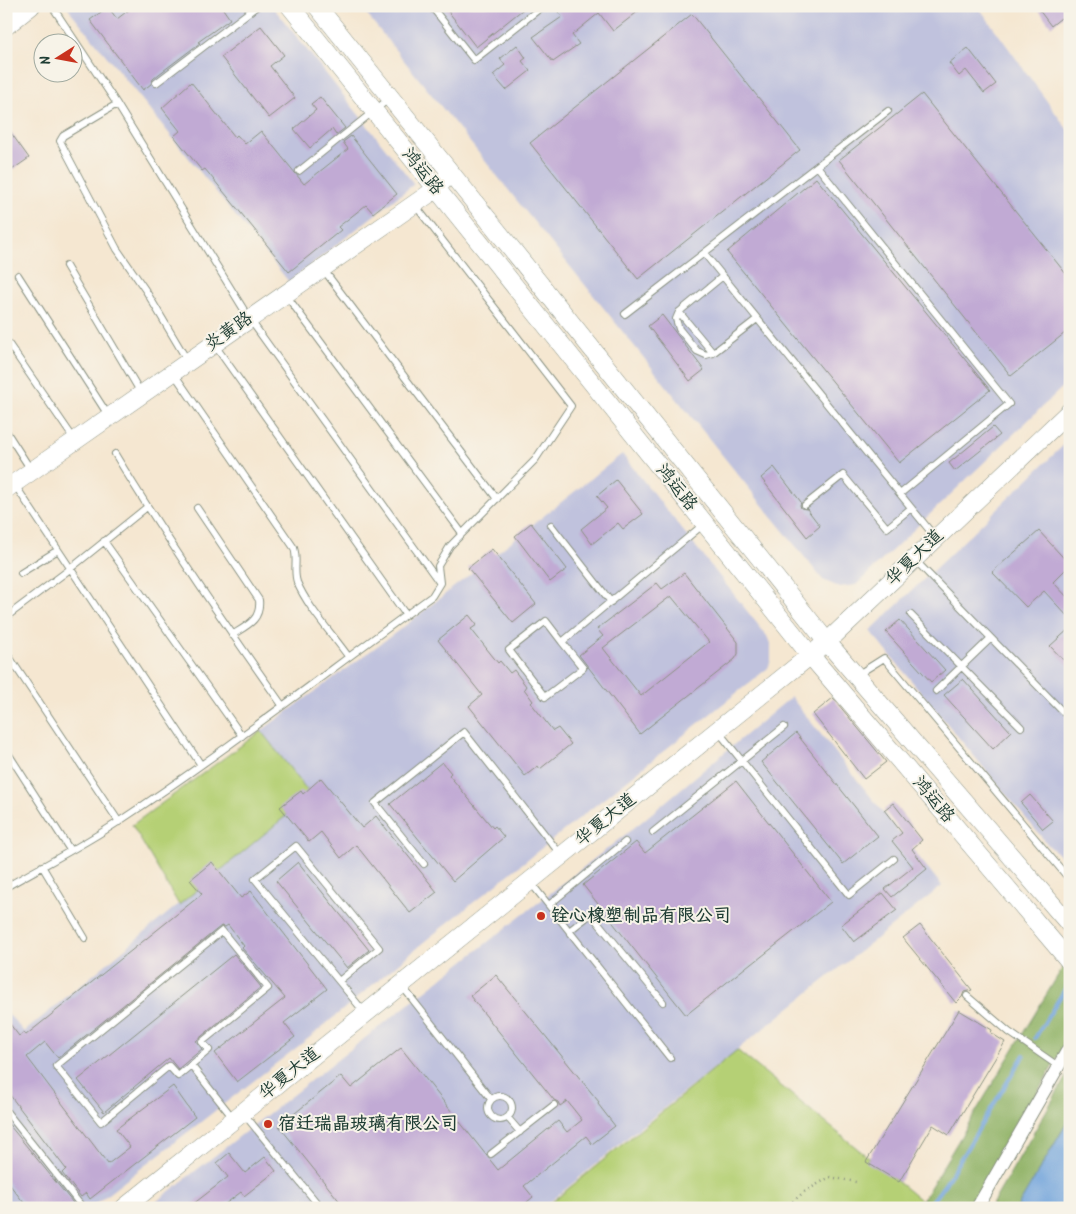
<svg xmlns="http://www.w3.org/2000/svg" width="1076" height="1214" viewBox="0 0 1076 1214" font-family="Kalam,'LXGW WenKai TC',sans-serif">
<rect width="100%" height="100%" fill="#f7f3e8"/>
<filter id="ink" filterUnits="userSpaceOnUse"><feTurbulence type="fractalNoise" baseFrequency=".02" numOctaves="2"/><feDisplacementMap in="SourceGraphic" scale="10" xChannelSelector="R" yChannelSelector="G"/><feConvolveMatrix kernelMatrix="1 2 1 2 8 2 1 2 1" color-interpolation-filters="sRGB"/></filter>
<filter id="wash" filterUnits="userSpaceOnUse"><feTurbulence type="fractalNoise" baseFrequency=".0096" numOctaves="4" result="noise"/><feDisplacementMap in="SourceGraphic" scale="20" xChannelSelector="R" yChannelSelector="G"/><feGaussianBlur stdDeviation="1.12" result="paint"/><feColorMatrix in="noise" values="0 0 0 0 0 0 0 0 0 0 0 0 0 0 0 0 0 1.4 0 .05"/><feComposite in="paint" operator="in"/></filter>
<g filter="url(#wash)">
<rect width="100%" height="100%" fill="#f5e7d1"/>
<!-- industrial -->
<path fill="#c0c2dd" d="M69,6H272L414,184L289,282L67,7Z
M360,6H978L1070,133V380L856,585L839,587L823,580Z
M1070,439V863L1049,846L870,631Z
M622,454L767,636L771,646V660L768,668L425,941L309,1038L90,1208H6V1011L24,1032L311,795L261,731L406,625Z
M791,697L942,886L633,1133L543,1208H148L640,823Z"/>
<!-- green -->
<path fill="#b5d075" stroke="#6a8654" d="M261,731L311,795L179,905L132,825Z
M737,1050L930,1208H545Z"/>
<!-- forest -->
<path fill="#90b266" stroke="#58784d" d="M1063,967L1070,972V1036L971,1208H930L922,1201Z
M1070,1070V1117L1017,1208H990Z"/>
<!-- water -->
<path fill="#6fa3dc" stroke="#477088" d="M1070,1118V1208H1017L1024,1196Z"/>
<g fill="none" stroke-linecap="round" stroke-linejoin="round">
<!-- stream -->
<path stroke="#6fa3dc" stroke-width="4" d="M1035,1038L1070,981
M927,1208L945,1184L1024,1055"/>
</g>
<g id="blocks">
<!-- building -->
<path fill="#c1aad4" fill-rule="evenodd" d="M134,6H221L230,19L198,42L200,43L159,74L153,79L151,84L143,90L90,20L108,7L117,19Z
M444,6H527L476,47Z
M554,6H645L613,31L599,13L572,35L579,44L553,62L533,37L562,17Z
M1036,6H1070V11L1051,26Z
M692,14L800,150L638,279L530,143Z
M261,26L284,55L270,66L295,98L269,118L221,57Z
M517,45L526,58L522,61L530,71L506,90L493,75L505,65L500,59Z
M968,48L996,84L984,93L966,70L959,76L949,63Z
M191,82L235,137L237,135L245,144L261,131L304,184L348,149L343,142L351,136L397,194L373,213L366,205L338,227L341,230L289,272L205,169L202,171L174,136L180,131L162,108Z
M922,94L1070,279V329L1011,376L839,160Z
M320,97L345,128L336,135L332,129L310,148L294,129L316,110L311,104Z
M6,126L29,158L6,174Z
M816,178L990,390L899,463L727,252Z
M662,315L704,370L690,381L648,326Z
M993,427L1000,435L955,471L949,463Z
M774,467L801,502L800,505L801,508L807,509L820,526L807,537L761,478Z
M616,480L643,514L623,529L618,523L592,544L581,529L607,508L597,496Z
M531,523L567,569L550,582L515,536Z
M1039,531L1070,565L1053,582L1070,600V619L1044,591L1026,607L992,572Z
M492,549L536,604L513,623L468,568Z
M684,573L738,642V654L735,659L640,734L579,655L603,636L597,629L657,583L662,589ZM671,596L709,642L641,696L603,648Z
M469,615L477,625L471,629L498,663L500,661L510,673L514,670L526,686L524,689L533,701L531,703L553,731L558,728L571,744L540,769L538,766L525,776L469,706L482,695L438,640Z
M900,620L945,670L931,682L886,632Z
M1070,628V667L1050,646Z
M963,679L1011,732L993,749L944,695Z
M833,698L886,762L864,779L813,714Z
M796,733L878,836L843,864L761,762Z
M442,762L451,773L449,775L493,828L495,826L504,837L453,881L390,804Z
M321,778L362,828L376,816L437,892L410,913L356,845L341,858L321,832L309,842L280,807L301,791L303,794Z
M736,781L831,902L752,964L751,963L686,1015L583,885L636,842L645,853Z
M1030,795L1053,821L1043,829L1021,803Z
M893,803L922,840L912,849L927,869L892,897L885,889L913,867L892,841L902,833L884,810Z
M212,862L241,898L251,891L327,989L284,1023L295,1037L237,1082L215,1053L285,998L242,948L244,946L228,925L225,927L221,926L58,1058L45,1042L27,1057L108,1164L130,1147L116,1129L173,1086L195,1117L90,1199L86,1193L81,1197L62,1173L66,1169L6,1090V1019L19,1036L24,1032L26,1035L202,894L190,880Z
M298,862L369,950L347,968L276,881Z
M883,893L897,910L854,942L841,925Z
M920,925L972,990L964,992L962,997L956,1003L903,938Z
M234,954L261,987L196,1041L202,1049L178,1069L169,1058L104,1112L78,1080Z
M496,975L599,1102L598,1104L615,1126L592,1144L586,1136L524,1186L533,1197L520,1208H345L279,1126L341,1076L351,1088L401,1048L498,1170L558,1121L567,1132L582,1120L567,1101L560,1106L558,1102L554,1100L470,996Z
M959,1010L992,1030L991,1033L1005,1042L949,1135L933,1125L899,1182L866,1162Z
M6,1121L73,1203L67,1208H28L6,1180Z
M229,1153L245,1173L265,1157L276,1171L244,1196L241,1192L220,1208H188L228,1177L217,1163Z"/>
</g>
</g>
<g filter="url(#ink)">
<use href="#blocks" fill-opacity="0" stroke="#8a9282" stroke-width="1"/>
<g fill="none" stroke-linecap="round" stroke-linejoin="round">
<!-- lane casing -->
<g stroke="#8a9282" stroke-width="8">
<path id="lane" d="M52,6L117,104L249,318L439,582
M431,6L474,60L543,6
M156,83L257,6
M117,104L63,136L60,141L117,249L146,291L187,360
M817,166L1009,404L900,494
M299,171L390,98
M704,253L935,537
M66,266L141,393
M323,269L497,499
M18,275L108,415
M723,276L679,312L713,353L757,319
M286,295L462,533
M679,312L676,319L679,329L697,351L706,355L713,353
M625,314L888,111
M6,340L74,439
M214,344L406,615
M177,378L294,548C298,560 293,570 297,582C306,605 333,635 348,656
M6,431L31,470
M115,454C167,540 224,623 282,705
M15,485L201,765
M805,505L843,475L887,528L911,508
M197,508L259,600C261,620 248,625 232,635
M551,525L611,602
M104,541L242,736
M915,560L1064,713
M21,573L58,550
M911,615L1021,727
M6,617L70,569L147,507
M562,642L583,668L545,697L509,650L546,621L562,642L704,524
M6,652L119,822
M857,675L884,658L1070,880
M936,691L991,638
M718,731L849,895L894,859
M6,750L70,850
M653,832L784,727
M424,864L375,803L464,732L561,855
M42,866L85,938
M531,883L670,1058
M6,887C44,865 84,845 121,820C227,750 328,671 432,596L440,583L438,566L450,546L535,460L571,406L415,205
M549,905L625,842
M222,931L268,988L202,1042L209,1050L178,1076L169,1066L101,1122L56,1066Z
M569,931L591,914L663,1002
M339,981L379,948L296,846L255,879L365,1013
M402,986L491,1099
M967,996L1009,1032L1058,1066
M191,1065L233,1118
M488 1108a12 12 0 1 1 24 0a12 12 0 1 1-24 0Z
M6,1111L83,1208
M244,1114L321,1208
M508,1118L520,1132
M491,1154L554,1105"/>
</g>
<!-- street casing -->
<g stroke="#8a9282" stroke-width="14">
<path id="street" d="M977,1208L1070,1046"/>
</g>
<!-- secondary casing -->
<g stroke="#8a9282" stroke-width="19">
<path id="secondary" d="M290,6L811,656L1070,962
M317,6L827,642L1070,925
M6,26L31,6
M6,489L436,189L443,181
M124,1208L827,642L1070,411"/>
</g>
<!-- path -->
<path stroke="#8a9282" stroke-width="2.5" stroke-dasharray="1 4" stroke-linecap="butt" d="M785,1208L804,1192L830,1177L856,1182"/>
<!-- lane -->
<use href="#lane" stroke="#fff" stroke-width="6"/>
<!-- street -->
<use href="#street" stroke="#fff" stroke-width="12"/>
<!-- secondary -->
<use href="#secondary" stroke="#fff" stroke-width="18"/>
</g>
</g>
<!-- markers -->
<g fill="#c8321e" stroke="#f7f3e8" stroke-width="2">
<circle cx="541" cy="916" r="5"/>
<circle cx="268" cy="1124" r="5"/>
</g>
<g text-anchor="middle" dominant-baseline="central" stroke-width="4" stroke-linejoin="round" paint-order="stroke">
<!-- street labels -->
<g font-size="18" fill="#1f3d34" stroke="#f7f3e8">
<text transform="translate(422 172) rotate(51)">鸿运路</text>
<text transform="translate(229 332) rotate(-35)">炎黄路</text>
<text transform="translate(676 488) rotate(51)">鸿运路</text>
<text transform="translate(915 558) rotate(-44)">华夏大道</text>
<text transform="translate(933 800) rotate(50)">鸿运路</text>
<text transform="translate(606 820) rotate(-39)">华夏大道</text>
<text transform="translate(290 1074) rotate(-39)">华夏大道</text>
</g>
<!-- poi labels -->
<g font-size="18" font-weight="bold" fill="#1f3d34" stroke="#f7f3e8" text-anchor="start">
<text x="551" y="916">铨心橡塑制品有限公司</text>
<text x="278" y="1124">宿迁瑞晶玻璃有限公司</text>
</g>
</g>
<!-- margin -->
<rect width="1076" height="1214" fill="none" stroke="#f7f3e8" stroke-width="25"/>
<!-- north arrow -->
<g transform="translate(58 58) rotate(259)"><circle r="24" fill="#f7f3e8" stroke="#a1aaa0"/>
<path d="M0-4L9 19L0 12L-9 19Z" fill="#c8321e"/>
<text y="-8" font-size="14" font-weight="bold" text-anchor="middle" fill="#1f3d34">N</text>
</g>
</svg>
